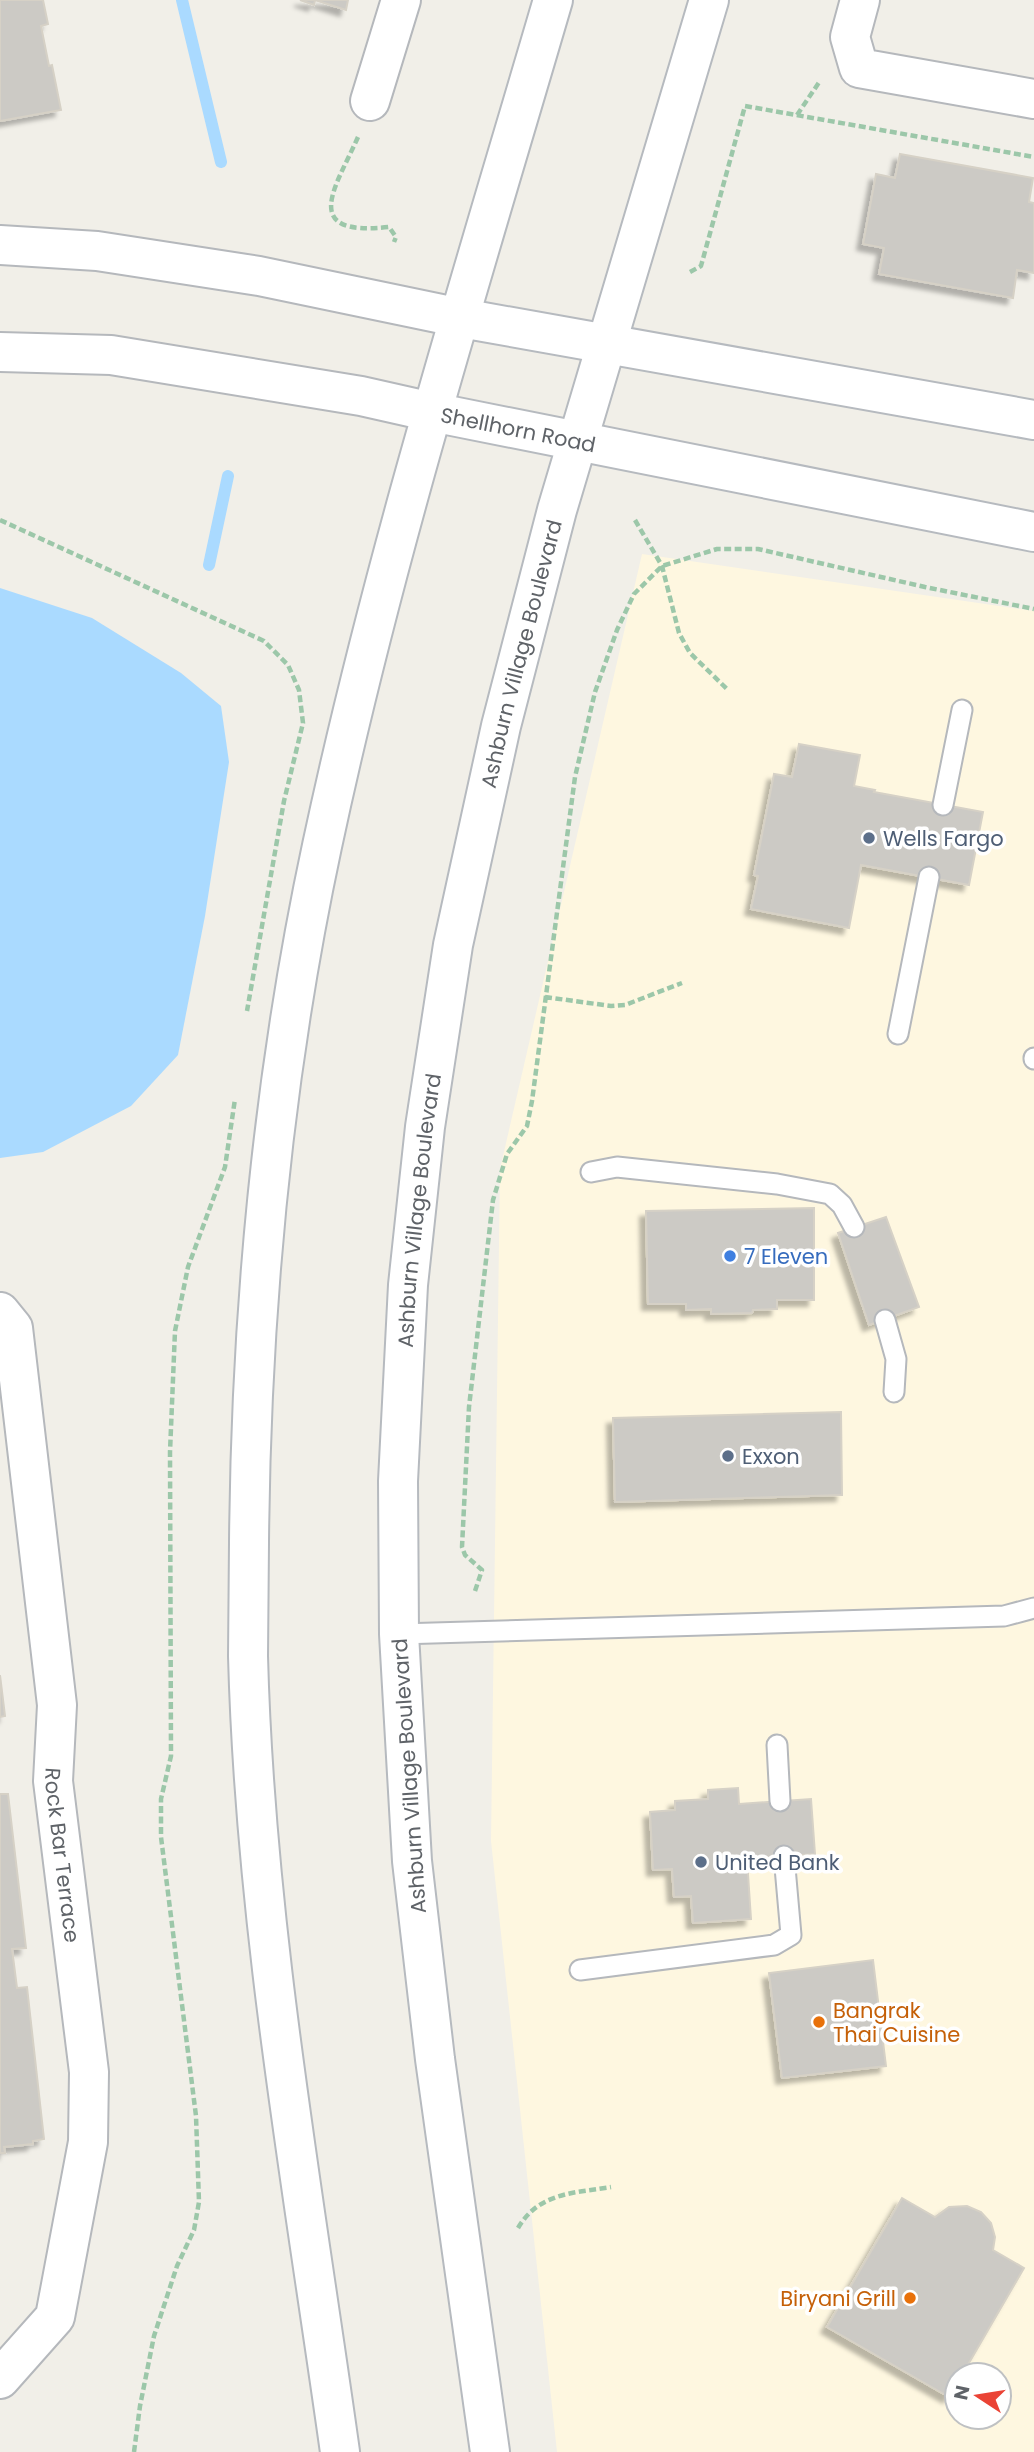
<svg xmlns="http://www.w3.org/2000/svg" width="1034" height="2452" viewBox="0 0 1034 2452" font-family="Poppins,sans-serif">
<defs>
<filter id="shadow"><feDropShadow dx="-6" dy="6" stdDeviation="2" flood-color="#0004"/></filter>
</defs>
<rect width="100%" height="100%" fill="#f1efe8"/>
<!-- commercial -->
<path fill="#fef7e0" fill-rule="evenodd" d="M642,554L1034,611V2452H557L491,1841L500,1169ZM957,2375H999V2417H957Z"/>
<!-- water -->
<path fill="#aadaff" d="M0,588L92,618L181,673L221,706L229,762L205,916L178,1055L131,1106L43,1152L0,1158Z"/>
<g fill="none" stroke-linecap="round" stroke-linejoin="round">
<!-- stream -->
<path stroke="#aadaff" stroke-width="12" d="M182,0L221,162
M209,565L228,476"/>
</g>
<!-- building -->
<path fill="#cccac5" stroke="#d6d1c6" stroke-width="2" filter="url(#shadow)" d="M0,0H43L48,24L41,26L49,66L52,65L61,110L0,121Z
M300,0H348L346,10L315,0L314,5Z
M900,154L1033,178L1029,202L1034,203V273L1017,270L1013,298L879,274L884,248L863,244L876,174L895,178Z
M799,744L860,755L854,786L875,790L874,792L983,812L969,885L861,865L849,928L751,909L758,876L754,875L774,774L792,777Z
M814,1208V1300H777V1309L753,1310L752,1313L711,1314V1309L686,1310V1304H648L646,1211Z
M886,1217L919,1307L869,1325L838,1233Z
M841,1412L842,1495L615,1502L613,1418Z
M0,1675L5,1716L0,1717Z
M738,1788L739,1804L811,1799L815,1854L747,1859L751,1919L693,1923L691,1896L674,1897L672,1869L653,1870L650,1812L675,1810V1801L708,1799V1790Z
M0,1794H8L26,1948L12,1949L17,1988L27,1987L44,2139L33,2141V2144L4,2147L5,2153H0Z
M873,1960L886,2066L782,2078L769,1973Z
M902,2198L935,2217L949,2207L967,2206L981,2212L991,2223L995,2237L993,2250L1024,2268L962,2375H957V2383L949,2397L827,2327Z"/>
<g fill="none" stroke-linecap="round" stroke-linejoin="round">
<!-- service casing -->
<g stroke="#b5b8bc" stroke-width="23">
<path id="service" d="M943,805L962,710
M898,1034L929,877
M1034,1058V1059
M591,1172L617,1167L777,1184L830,1194L842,1205L854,1227
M885,1320L896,1359L894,1392
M399,1634L1004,1616L1034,1608
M777,1745L780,1801
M580,1970L774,1945L791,1935L784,1856"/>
</g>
<!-- minor casing -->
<g stroke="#b5b8bc" stroke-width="42">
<g id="minor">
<path d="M860,0L850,37L859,68L1034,99"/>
<path d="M370,101L401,0"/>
<path id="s1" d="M0,1312L13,1328L57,1705L53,1781L89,2072L88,2142L55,2317L0,2379"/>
</g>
</g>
<!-- tertiary casing -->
<g stroke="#b5b8bc" stroke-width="42">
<path id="tertiary" d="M0,245L97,251L259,276L461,318
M0,352L111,355L361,396L432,412"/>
</g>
<!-- secondary casing -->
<g stroke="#b6babf" stroke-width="42">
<g id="secondary">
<path d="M461,318L1034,420"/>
<path id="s2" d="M432,412L1034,532"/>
<path d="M340,2452C303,2188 255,1923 248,1656C248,1618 249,1580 249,1543C251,1309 273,1075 322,846C383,560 471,280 553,0"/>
<path id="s3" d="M490,2452L435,2059L412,1861L399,1634L398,1481L408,1285L425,1127L453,945L501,726L557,510L709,0"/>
</g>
</g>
<!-- path -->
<path stroke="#9cc7a9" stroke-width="4.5" stroke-dasharray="7 3.5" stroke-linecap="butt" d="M797,115L820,81
M358,137C336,187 298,237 389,227L396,237L394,242
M690,272L701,266L745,106L1034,157
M0,520L264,641L288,665L299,690L303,723L284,801L247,1011
M635,520L662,566L679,633L690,653L728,690
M545,997L611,1006L625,1005L682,983
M475,1591L482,1570L465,1555L462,1547L469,1407L493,1200L507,1154L527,1126L532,1101L575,777L595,692L617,630L634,594L662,566L717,549H758L925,587L1034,609
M518,2228C539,2192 575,2193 611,2187
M134,2452L140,2406L154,2336L177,2266L194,2230L199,2202L196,2116L161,1837V1799L171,1756L170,1452L175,1331L188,1267L225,1167L235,1099"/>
<!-- service -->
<use href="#service" stroke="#fff" stroke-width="19"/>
<!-- minor -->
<use href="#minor" stroke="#fff" stroke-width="38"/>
<!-- tertiary -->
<use href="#tertiary" stroke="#fff" stroke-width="38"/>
<!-- secondary -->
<use href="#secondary" stroke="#fff" stroke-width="38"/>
</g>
<!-- markers -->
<g fill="#5c6f8a" stroke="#fff" stroke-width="2.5">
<circle cx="869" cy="838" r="7"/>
<circle cx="728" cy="1456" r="7"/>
<circle cx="701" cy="1862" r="7"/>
</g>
<circle fill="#3f7fe0" stroke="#fff" stroke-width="2.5" cx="730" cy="1256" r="7"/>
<g fill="#e8710a" stroke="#fff" stroke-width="2.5">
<circle cx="819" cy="2022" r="7"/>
<circle cx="910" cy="2298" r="7"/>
</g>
<g text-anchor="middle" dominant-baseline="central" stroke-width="7" stroke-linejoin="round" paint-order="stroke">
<!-- street labels -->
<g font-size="21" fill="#5f6368" stroke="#fff">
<text stroke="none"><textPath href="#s2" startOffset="88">Shellhorn Road</textPath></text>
<text stroke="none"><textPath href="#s3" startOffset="1815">Ashburn Village Boulevard</textPath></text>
<text stroke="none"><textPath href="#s3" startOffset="1248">Ashburn Village Boulevard</textPath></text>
<text transform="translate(409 1776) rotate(-94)">Ashburn Village Boulevard</text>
<text stroke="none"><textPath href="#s1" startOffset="551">Rock Bar Terrace</textPath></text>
</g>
<!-- service labels -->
<g font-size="21" fill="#4e5e75" stroke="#fff" text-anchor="start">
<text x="883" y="838">Wells Fargo</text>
<text x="742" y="1456">Exxon</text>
<text x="715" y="1862">United Bank</text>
</g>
<!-- shop labels -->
<g font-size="21" fill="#366cbe" stroke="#fff" text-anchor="start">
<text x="744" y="1256">7 Eleven</text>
</g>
<!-- food labels -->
<g font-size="21" fill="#c56008" stroke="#fff" text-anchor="start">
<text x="833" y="2010">Bangrak<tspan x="833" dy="24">Thai Cuisine</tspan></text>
<text x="896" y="2298" text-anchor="end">Biryani Grill</text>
</g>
</g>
<!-- north arrow -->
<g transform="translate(978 2396) rotate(282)"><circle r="33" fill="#ffffff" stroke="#bfc1c3" stroke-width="2"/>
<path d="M0-5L12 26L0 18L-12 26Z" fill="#ea4335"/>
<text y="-10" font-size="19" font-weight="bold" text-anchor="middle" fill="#5f6368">N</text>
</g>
</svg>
